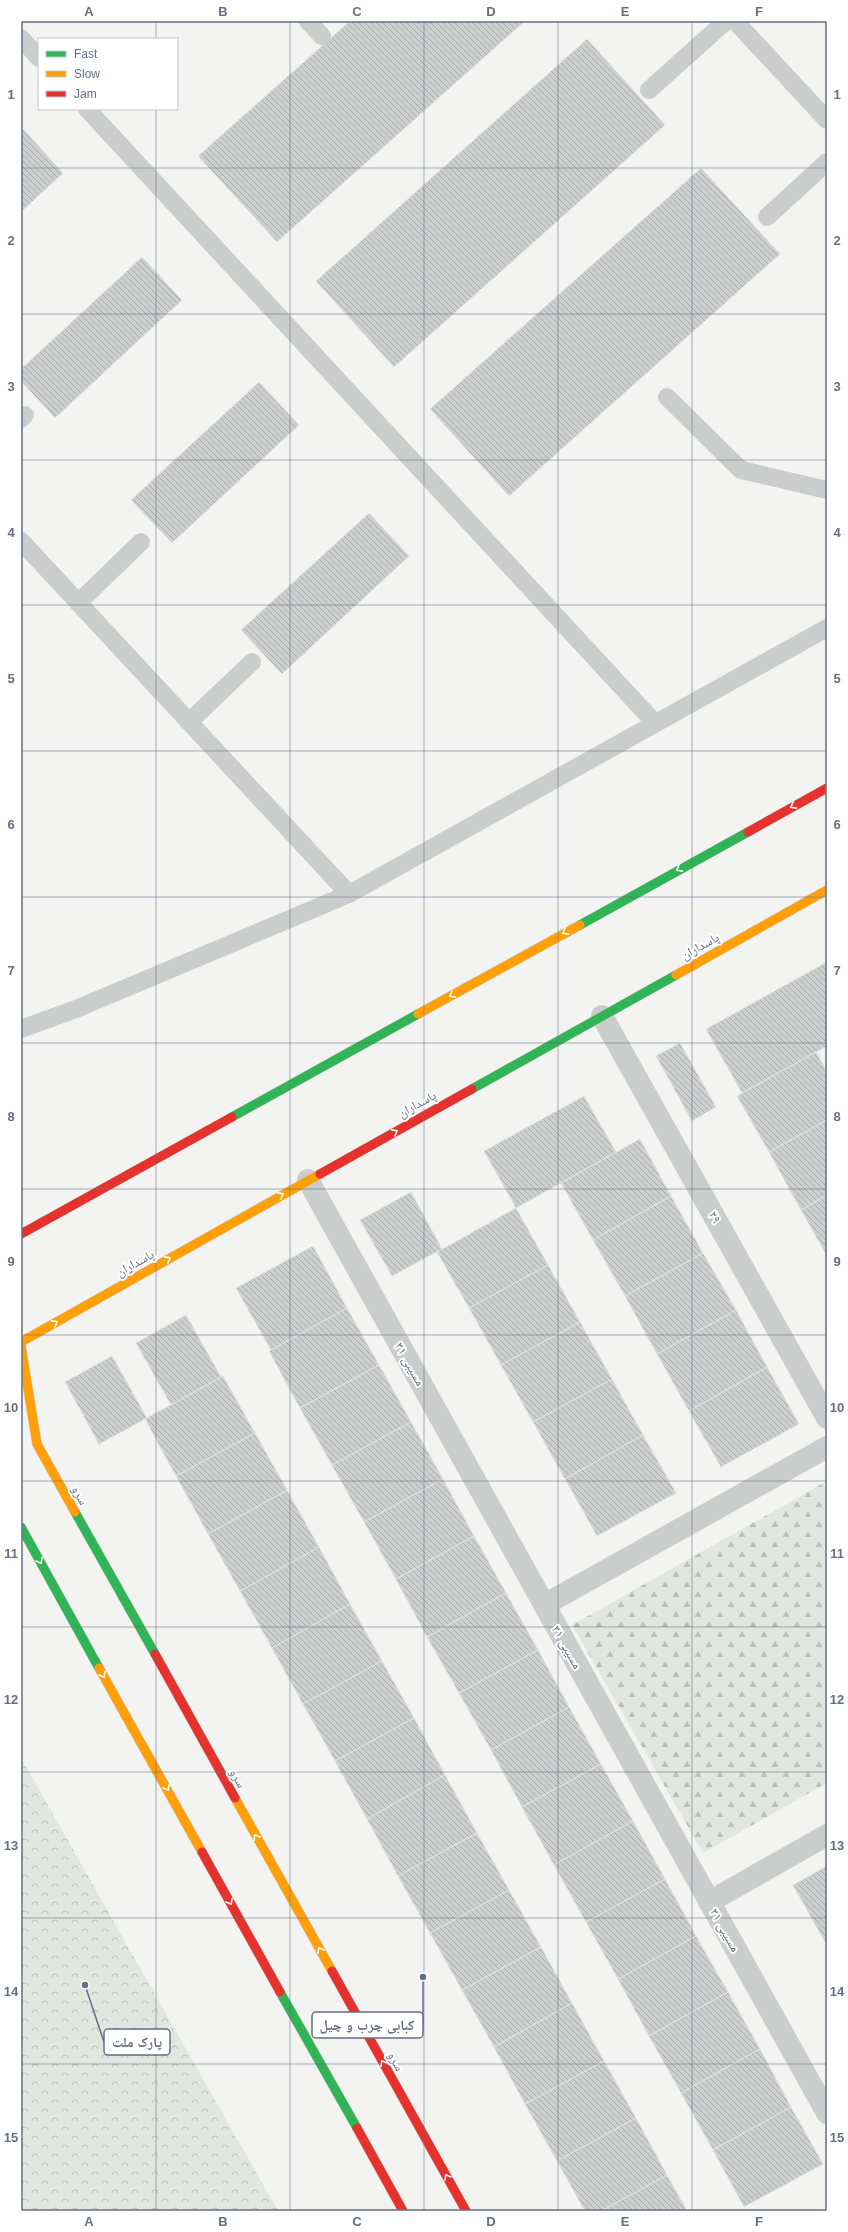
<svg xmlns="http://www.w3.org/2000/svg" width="848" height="2232" viewBox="0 0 848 2232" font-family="Arial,'Noto Naskh Arabic',sans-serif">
<defs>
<pattern id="forest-firs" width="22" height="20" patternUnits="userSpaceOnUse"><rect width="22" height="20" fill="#e2e6e0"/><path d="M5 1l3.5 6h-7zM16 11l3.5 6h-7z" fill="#bbbfbb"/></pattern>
<pattern id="park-crowns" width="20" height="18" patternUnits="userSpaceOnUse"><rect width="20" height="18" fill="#e2e6e0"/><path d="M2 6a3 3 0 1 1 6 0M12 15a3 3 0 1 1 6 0" fill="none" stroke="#bbbfbb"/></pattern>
<pattern id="building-back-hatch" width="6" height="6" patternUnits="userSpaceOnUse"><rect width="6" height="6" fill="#cdcece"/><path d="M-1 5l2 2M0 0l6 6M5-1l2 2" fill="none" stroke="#aaabad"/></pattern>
</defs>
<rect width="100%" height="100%" fill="#f3f3f1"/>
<!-- forest -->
<path fill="url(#forest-firs)" d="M827,1481V1783L703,1853L572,1625Z"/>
<!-- park -->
<path fill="url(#park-crowns)" d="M21,1758L278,2211H21Z"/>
<!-- building -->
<path fill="url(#building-back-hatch)" stroke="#e2e2e1" d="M350,21H525L277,242L198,156Z
M587,39L665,125L394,367L316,281Z
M23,129L63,173L21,212V131Z
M701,168L780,254L509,496L430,409Z
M142,257L182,300L55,418L21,381V369Z
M259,382L299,425L172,543L131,500Z
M369,513L409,556L282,674L241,630Z
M827,962V1046L742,1093L706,1029Z
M680,1043L716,1107L692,1121L656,1056Z
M816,1052L827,1072V1120L769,1152L737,1096Z
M584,1096L616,1152L516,1208L484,1151Z
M827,1120V1195L801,1210L769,1152Z
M640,1139L671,1196L593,1240L561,1183Z
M411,1192L442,1249L392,1276L360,1220Z
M827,1195V1256L801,1210Z
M671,1196L703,1253L625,1296L593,1240Z
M516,1208L548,1265L469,1308L437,1252Z
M313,1246L347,1308L271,1350L236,1288Z
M703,1253L736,1310L657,1354L625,1296Z
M548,1265L580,1322L501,1365L469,1308Z
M347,1308L379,1365L300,1408L269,1351Z
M736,1310L767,1367L689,1411L657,1354Z
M186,1315L221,1377L171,1405L136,1343Z
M580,1322L612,1379L533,1422L501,1365Z
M112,1356L147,1418L99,1444L65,1382Z
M379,1365L411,1422L332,1465L300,1408Z
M767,1367L799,1424L721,1467L689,1411Z
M223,1376L255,1433L176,1476L145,1419Z
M612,1379L643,1435L565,1479L533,1422Z
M411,1422L443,1479L364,1522L332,1465Z
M255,1433L287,1490L208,1534L176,1476Z
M643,1435L676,1493L597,1536L565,1479Z
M443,1479L474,1536L396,1579L364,1522Z
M287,1490L319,1547L240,1591L208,1534Z
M474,1536L506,1593L427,1637L396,1579Z
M319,1547L350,1604L272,1648L240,1591Z
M506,1593L538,1650L459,1693L427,1637Z
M350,1604L382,1661L303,1704L272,1648Z
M538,1650L569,1707L491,1750L459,1693Z
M382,1661L414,1718L335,1761L303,1704Z
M569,1707L601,1764L522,1807L491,1750Z
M414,1718L445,1775L367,1819L335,1761Z
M601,1764L633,1821L554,1865L522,1807Z
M445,1775L477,1833L398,1876L367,1819Z
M633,1821L665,1879L586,1922L554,1865Z
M477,1833L509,1890L430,1933L398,1876Z
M827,1866V1940L825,1942L793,1885Z
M665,1879L696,1936L618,1979L586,1922Z
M509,1890L541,1947L462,1990L430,1933Z
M696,1936L728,1992L649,2036L618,1979Z
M541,1947L572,2003L494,2047L462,1990Z
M728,1992L760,2049L681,2093L649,2036Z
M572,2003L604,2061L525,2104L494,2047Z
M760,2049L791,2107L713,2150L681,2093Z
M604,2061L636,2118L557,2161L525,2104Z
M791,2107L823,2164L744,2207L713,2150Z
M636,2118L667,2175L601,2211H585L557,2161Z
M667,2175L687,2211H601Z"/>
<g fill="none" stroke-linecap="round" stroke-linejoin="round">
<!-- fast casing -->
<g stroke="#d0d1d0" stroke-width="10">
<path id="fast" d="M580,925L748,832
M472,1089L676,975
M232,1117L418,1014
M75,1512L155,1654
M21,1527L99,1668
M280,1992L357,2128"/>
</g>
<!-- slow casing -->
<g stroke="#d0d1d0" stroke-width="10">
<path id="slow" d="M676,975L827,890
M418,1014L580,925
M21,1342L320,1174
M21,1346L37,1444L75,1512
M99,1668L202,1852
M235,1798L332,1971"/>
</g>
<!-- jam casing -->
<g stroke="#d0d1d0" stroke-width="10">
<path id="jam" d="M748,832L827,788
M320,1174L472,1089
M21,1234L232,1117
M155,1654L235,1798
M202,1852L280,1992
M332,1971L466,2211
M357,2128L403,2211"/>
</g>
<!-- lane -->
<path stroke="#cbcccc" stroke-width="18" d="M308,21L322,36
M735,21L827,120
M21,38L39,58
M649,90L726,21
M87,109L655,723
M767,217L827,162
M667,397L741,470L827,490
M21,419L25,415
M21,541L349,894
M78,603L141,542
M189,722L252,662
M21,1029L76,1009L349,894L827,628"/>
<!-- street -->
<path stroke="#cbcccc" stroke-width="22" d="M602,1016L827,1418
M308,1180L827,2113
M544,1605L827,1447
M709,1902L827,1835"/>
<!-- fast -->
<use href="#fast" stroke="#30b455" stroke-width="9"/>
<!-- slow -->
<use href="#slow" stroke="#ff9f0a" stroke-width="9"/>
<!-- jam -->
<use href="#jam" stroke="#e5322d" stroke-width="9"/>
</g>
<!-- one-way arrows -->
<defs><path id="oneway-chevron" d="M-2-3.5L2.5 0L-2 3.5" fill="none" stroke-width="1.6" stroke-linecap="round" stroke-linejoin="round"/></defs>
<g stroke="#fff">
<use href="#oneway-chevron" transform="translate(793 806) rotate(151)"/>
<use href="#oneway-chevron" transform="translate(679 869) rotate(151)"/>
<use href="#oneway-chevron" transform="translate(565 932) rotate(151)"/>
<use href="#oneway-chevron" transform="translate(452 995) rotate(151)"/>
<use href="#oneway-chevron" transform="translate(395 1132) rotate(-29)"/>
<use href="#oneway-chevron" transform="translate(281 1195) rotate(-29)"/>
<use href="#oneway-chevron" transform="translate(168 1259) rotate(-29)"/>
<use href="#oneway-chevron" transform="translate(55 1323) rotate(-29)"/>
<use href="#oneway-chevron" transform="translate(40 1561) rotate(61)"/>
<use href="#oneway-chevron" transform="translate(103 1675) rotate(61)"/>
<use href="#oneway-chevron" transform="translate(167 1788) rotate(61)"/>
<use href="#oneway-chevron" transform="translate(256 1837) rotate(-119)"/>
<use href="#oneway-chevron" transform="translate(230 1902) rotate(61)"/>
<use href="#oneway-chevron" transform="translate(320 1950) rotate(-119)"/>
<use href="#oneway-chevron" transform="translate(383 2063) rotate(-119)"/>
<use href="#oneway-chevron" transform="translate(447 2177) rotate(-119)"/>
</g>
<!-- grid -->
<path fill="none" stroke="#646f81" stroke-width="1" stroke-opacity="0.55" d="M156,21V39M290,21V2211M424,21V2211M558,21V2211M692,21V2211M156,109V2211M21,168H827M21,314H827M21,460H827M21,605H827M21,751H827M21,897H827M21,1043H827M21,1189H827M21,1335H827M21,1481H827M21,1627H827M21,1772H827M21,1918H827M21,2064H827"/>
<g text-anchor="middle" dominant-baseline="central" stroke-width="4" stroke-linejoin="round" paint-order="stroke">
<!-- street labels -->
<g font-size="13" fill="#646f81" stroke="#fff">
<text transform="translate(700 946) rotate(-29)">پاسداران</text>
<text transform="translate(417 1104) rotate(-29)">پاسداران</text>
<text transform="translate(715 1217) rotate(61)">۲۹</text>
<text transform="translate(135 1263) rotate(-29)">پاسداران</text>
<text transform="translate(410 1364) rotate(61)">۳۱ مسیبی</text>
<text transform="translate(80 1495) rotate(61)">سرو</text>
<text transform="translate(567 1647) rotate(61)">۳۱ مسیبی</text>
<text transform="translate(238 1778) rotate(61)">سرو</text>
<text transform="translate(725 1930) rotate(61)">۳۱ مسیبی</text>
<text transform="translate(396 2061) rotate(61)">سرو</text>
</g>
</g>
<!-- callouts -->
<path fill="none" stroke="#646f81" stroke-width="1.5" d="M423 1977L423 2025M85 1985L104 2042"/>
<g fill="#646f81" stroke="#fff" stroke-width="1.5">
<circle cx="423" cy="1977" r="4"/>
<circle cx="85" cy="1985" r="4"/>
</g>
<g fill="#fff" stroke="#646f81" stroke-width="1.5">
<rect x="312" y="2012" width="111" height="26" rx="4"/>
<rect x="104" y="2029" width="66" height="26" rx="4"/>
</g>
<g font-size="14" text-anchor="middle" font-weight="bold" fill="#646f81">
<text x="367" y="2030">کبابی چرب و چیل</text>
<text x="137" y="2047">پارک ملت</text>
</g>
<!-- border -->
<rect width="848" height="2232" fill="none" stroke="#ffffff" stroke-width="44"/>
<!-- legend -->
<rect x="38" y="38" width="140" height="72" fill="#ffffff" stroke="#c1c5cd"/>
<rect x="46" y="51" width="20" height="6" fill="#30b455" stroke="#c1c5cd"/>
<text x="74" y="58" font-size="12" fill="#646f81">Fast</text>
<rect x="46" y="71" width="20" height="6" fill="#ff9f0a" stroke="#c1c5cd"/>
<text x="74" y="78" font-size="12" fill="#646f81">Slow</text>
<rect x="46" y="91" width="20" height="6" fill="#e5322d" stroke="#c1c5cd"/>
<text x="74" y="98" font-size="12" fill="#646f81">Jam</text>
<rect x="22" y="22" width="804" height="2188" fill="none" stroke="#646f81" stroke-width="1.5"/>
<g font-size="13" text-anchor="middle" font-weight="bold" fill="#646f81">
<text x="89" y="16">A</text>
<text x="223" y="16">B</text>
<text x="357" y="16">C</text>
<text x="491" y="16">D</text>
<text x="625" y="16">E</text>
<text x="759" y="16">F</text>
<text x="11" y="99">1</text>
<text x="837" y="99">1</text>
<text x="11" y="245">2</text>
<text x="837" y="245">2</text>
<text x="11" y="391">3</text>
<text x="837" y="391">3</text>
<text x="11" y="537">4</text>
<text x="837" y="537">4</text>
<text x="11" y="683">5</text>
<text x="837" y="683">5</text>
<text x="11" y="829">6</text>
<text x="837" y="829">6</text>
<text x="11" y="975">7</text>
<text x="837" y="975">7</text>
<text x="11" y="1121">8</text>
<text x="837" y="1121">8</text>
<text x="11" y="1266">9</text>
<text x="837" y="1266">9</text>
<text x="11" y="1412">10</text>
<text x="837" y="1412">10</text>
<text x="11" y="1558">11</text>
<text x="837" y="1558">11</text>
<text x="11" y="1704">12</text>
<text x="837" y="1704">12</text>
<text x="11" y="1850">13</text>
<text x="837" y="1850">13</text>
<text x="11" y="1996">14</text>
<text x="837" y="1996">14</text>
<text x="11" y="2142">15</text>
<text x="837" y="2142">15</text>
<text x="89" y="2226">A</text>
<text x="223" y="2226">B</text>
<text x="357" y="2226">C</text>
<text x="491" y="2226">D</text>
<text x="625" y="2226">E</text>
<text x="759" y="2226">F</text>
</g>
</svg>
